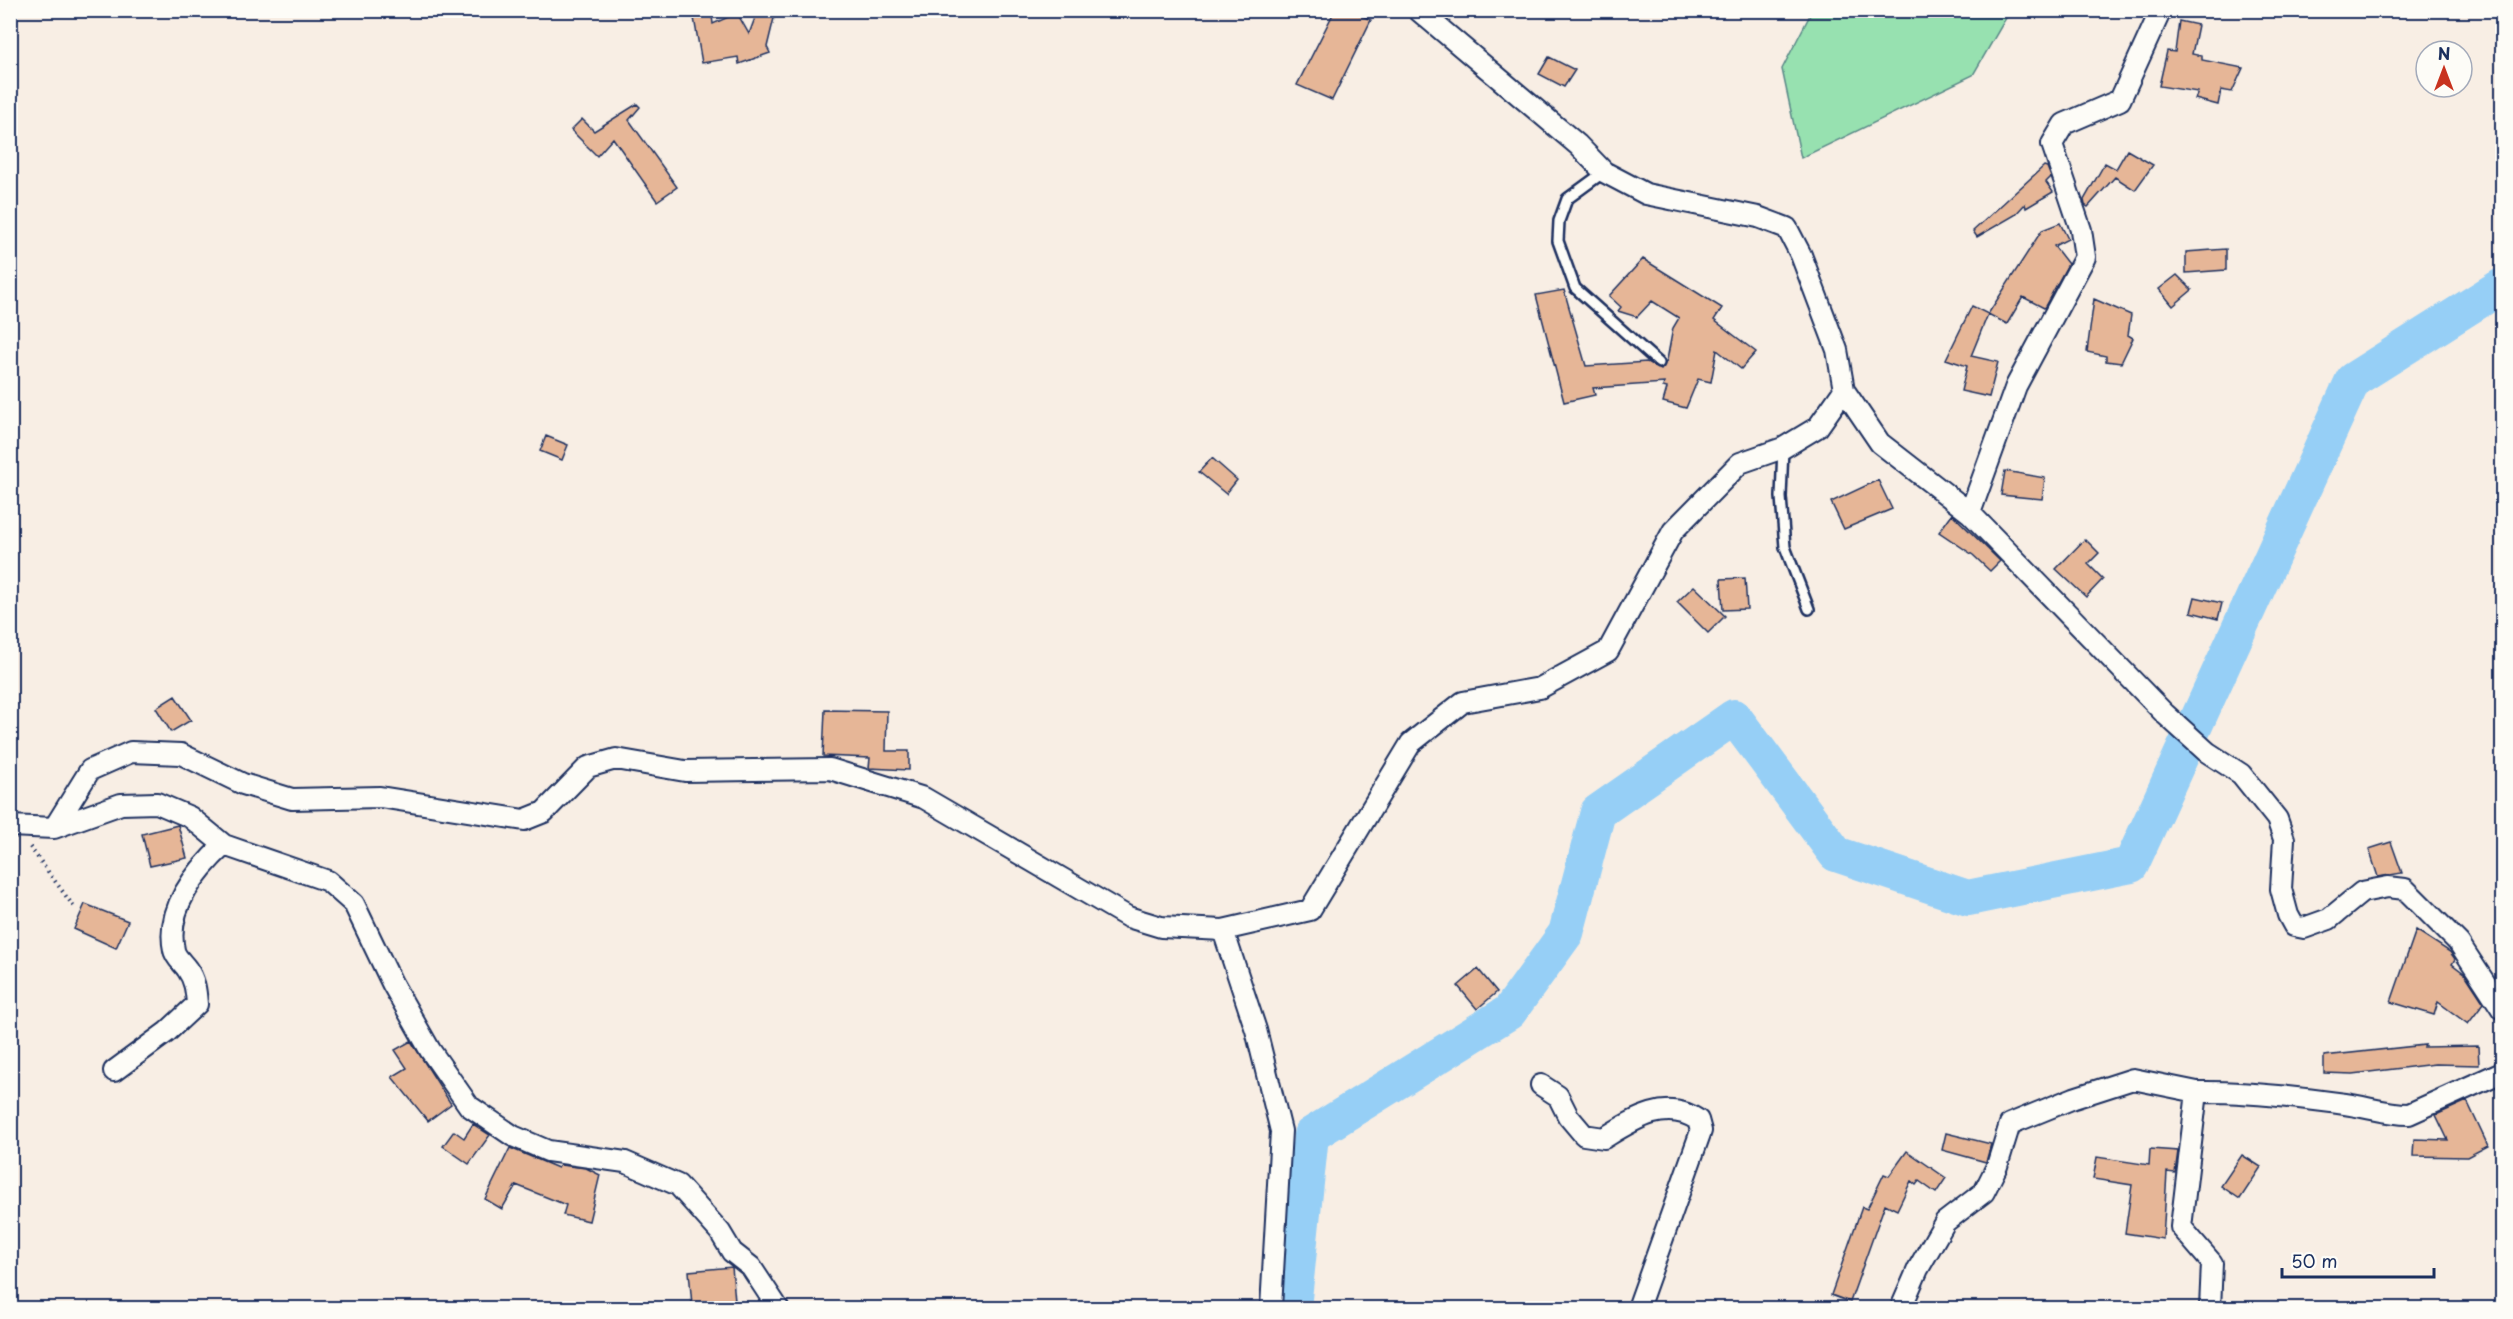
<svg xmlns="http://www.w3.org/2000/svg" width="2513" height="1319" viewBox="0 0 2513 1319" font-family="'Playpen Sans',sans-serif">
<rect width="100%" height="100%" fill="#f8eee4"/>
<filter id="ink" filterUnits="userSpaceOnUse"><feTurbulence type="fractalNoise" baseFrequency=".0167" numOctaves="2"/><feDisplacementMap in="SourceGraphic" scale="12" xChannelSelector="R" yChannelSelector="G"/><feConvolveMatrix kernelMatrix="1 2 1 2 8 2 1 2 1" color-interpolation-filters="sRGB"/></filter>
<g filter="url(#ink)">
<!-- green -->
<path fill="#97e1b0" stroke="#598887" stroke-width="1.5" d="M1812,11V10L2010,11L1973,75L1801,158L1782,69Z"/>
<g fill="none" stroke-linecap="round" stroke-linejoin="round">
<!-- river -->
<path stroke="#96cff6" stroke-width="36" d="M1293,1308L1311,1135L1509,1012L1566,933L1598,812L1734,717L1836,854L1968,898L2131,865L2353,380L2502,286"/>
</g>
<!-- building -->
<path fill="#e6b697" stroke="#1b2f5e" stroke-width="1.5" d="M758,10H776L767,47L770,53L739,64L738,57L702,63L694,18L712,16L713,24L737,13L749,34Z
M1335,10H1350L1371,20L1332,100L1297,85Z
M2179,21L2198,25L2192,54L2202,56V60L2243,68L2232,92L2221,90L2218,105L2195,99L2198,92L2159,86L2167,51L2175,52Z
M1549,57L1575,70L1564,87L1539,74Z
M637,104L640,107L629,120L677,187L657,201L613,138L597,156L571,130L582,119L594,131Z
M2127,150L2153,165L2135,190L2115,177L2088,207L2085,205L2084,200L2105,163L2116,169Z
M2044,166L2047,167L2051,177L2046,182L2053,192L2026,208L2025,204L2015,215L1977,237L1973,231Z
M2060,223L2068,239L2054,246L2068,264L2044,308L2023,297L2007,324L1988,314L2042,230Z
M2226,249V270L2186,273V252Z
M1643,259L1722,308L1714,320L1756,352L1741,369L1717,350L1711,382L1698,379L1686,408L1663,402L1667,388L1663,387L1664,383L1593,388L1595,395L1564,402L1536,295L1564,290L1586,366L1647,362L1661,370L1667,360L1673,328L1679,318L1652,301L1637,317L1618,311L1621,307L1609,296Z
M2177,275L2192,290L2173,306L2159,289Z
M2094,299L2131,315L2128,335L2133,338L2121,363L2106,361V356L2087,352Z
M1972,306L1988,314L1971,356L1998,362L1989,397L1961,391L1967,366L1946,359Z
M546,436L568,445L562,460L540,451Z
M1212,458L1237,480L1226,494L1199,472Z
M2005,471L2045,478L2042,499L2001,495Z
M1878,480L1892,509L1844,529L1831,502Z
M1952,514L2000,561L1990,571L1973,555L1939,532Z
M2085,539L2099,553L2088,564L2103,579L2086,597L2056,569Z
M1745,578L1747,609L1723,610L1721,579Z
M1694,586L1725,616L1708,633L1677,602Z
M2195,597L2222,603L2218,619L2191,612Z
M175,696L191,720L171,732L156,708Z
M825,710L887,711L886,751H909V770L869,768L870,758L823,756Z
M178,825L187,858L150,866L142,834Z
M2391,842L2402,873L2378,877L2369,849Z
M85,904L128,921L116,948L74,929Z
M2416,930L2450,952L2455,959L2452,964L2465,974L2484,1003L2468,1024L2438,1002L2434,1015L2391,1002Z
M1478,969L1497,992L1477,1009L1458,986Z
M411,1041L451,1104L428,1121L392,1077L407,1068L395,1050Z
M2425,1045L2424,1047L2478,1046L2479,1065L2435,1064L2353,1074L2324,1073V1056Z
M2467,1101L2488,1146L2467,1157L2413,1156L2414,1139L2448,1140L2436,1115Z
M473,1124L490,1135L469,1164L443,1146L454,1131L464,1138Z
M1946,1133L1991,1144L1986,1162L1942,1150Z
M510,1148L558,1168L560,1165L586,1168L600,1175L589,1221L563,1215L566,1205L516,1185L502,1209L485,1199Z
M2150,1149L2178,1151L2175,1173L2167,1172L2163,1239L2125,1233L2132,1185L2093,1179L2097,1157L2149,1165Z
M1907,1151L1946,1178L1936,1193L1919,1181L1916,1185L1911,1181L1897,1210L1885,1204L1850,1302L1831,1295L1862,1207L1867,1209L1884,1174L1889,1176Z
M2242,1155L2261,1167L2240,1199L2221,1186Z
M732,1267L735,1301L692,1305L689,1271Z"/>
<g fill="none" stroke-linecap="round" stroke-linejoin="round">
<!-- service casing -->
<g stroke="#1b2f5e" stroke-width="14">
<path id="service" d="M1604,172L1567,199L1559,221L1558,241L1575,288L1659,363
M1783,448L1781,497L1785,547L1809,609"/>
</g>
<!-- minor casing -->
<g stroke="#1b2f5e" stroke-width="24">
<path id="minor" d="M1418,10L1578,145L1604,172L1646,194L1758,217L1787,228L1801,255L1837,350L1844,390L1880,443L1970,513
M2161,10L2120,100L2064,124L2052,144L2081,230L2085,257L2016,386L1970,513L2165,714L2207,752L2241,774L2277,819L2284,839L2281,889L2288,915L2294,926L2304,928L2329,919L2362,892L2388,887L2405,889L2459,943L2502,1009
M10,826L54,828L90,770L131,752L181,754L243,784L292,799L380,797L524,820L544,812L588,767L616,759L685,771L830,769L924,798L1128,917L1161,927L1223,930
M54,828L121,804L157,803L190,817L224,845L328,881L354,904L392,983L430,1050L469,1106L513,1136L548,1151L625,1162L678,1185L720,1232L732,1252L751,1267L778,1308
M114,1071L167,1032L197,1004C196,991 195,980 187,969C183,963 175,957 174,950C165,908 196,871 224,845
M1541,1085L1558,1096L1568,1116L1584,1135L1604,1138C1633,1120 1666,1098 1698,1120L1701,1131L1638,1308
M1271,1308L1281,1131L1256,1030L1223,930L1310,910L1411,743L1463,702L1540,688L1608,651L1673,531L1740,463L1783,448L1818,427L1844,390
M1901,1308L1918,1269L1945,1222L1984,1192L1997,1166L2010,1124L2074,1098L2133,1079L2197,1092
M2210,1308L2212,1263L2181,1227L2197,1092C2246,1091 2296,1097 2345,1104C2367,1107 2387,1114 2409,1114L2502,1072"/>
</g>
<!-- path -->
<path stroke="#1b2f5e" stroke-width="4" stroke-dasharray="1.5 4.5" stroke-linecap="butt" d="M30,847L74,907"/>
<!-- service -->
<use href="#service" stroke="#fdfcf7" stroke-width="9"/>
<!-- minor -->
<use href="#minor" stroke="#fdfcf7" stroke-width="20"/>
</g>
</g>
<!-- margin -->
<rect width="2513" height="1319" fill="none" stroke="#fdfcf7" stroke-width="36"/>
<rect x="18" y="18" width="2477" height="1283" fill="none" stroke="#1b2f5e" stroke-width="2" filter="url(#ink)"/>
<!-- north arrow -->
<g transform="translate(2444 69)"><circle r="28" fill="#fdfcf7" stroke="#a3aaba" stroke-width="1.5"/>
<path d="M0-4.5L10 22L0 15L-10 22Z" fill="#c8321e"/>
<text y="-9" font-size="16" font-weight="bold" text-anchor="middle" fill="#1b2f5e">N</text>
</g>
<!-- scale -->
<path d="M2282 1268v9h152v-9" fill="none" stroke="#1b2f5e" stroke-width="3"/>
<text x="2291" y="1268" font-size="18" fill="#1b2f5e" stroke="#fdfcf7" stroke-width="4.5" paint-order="stroke">50 m</text>
</svg>
